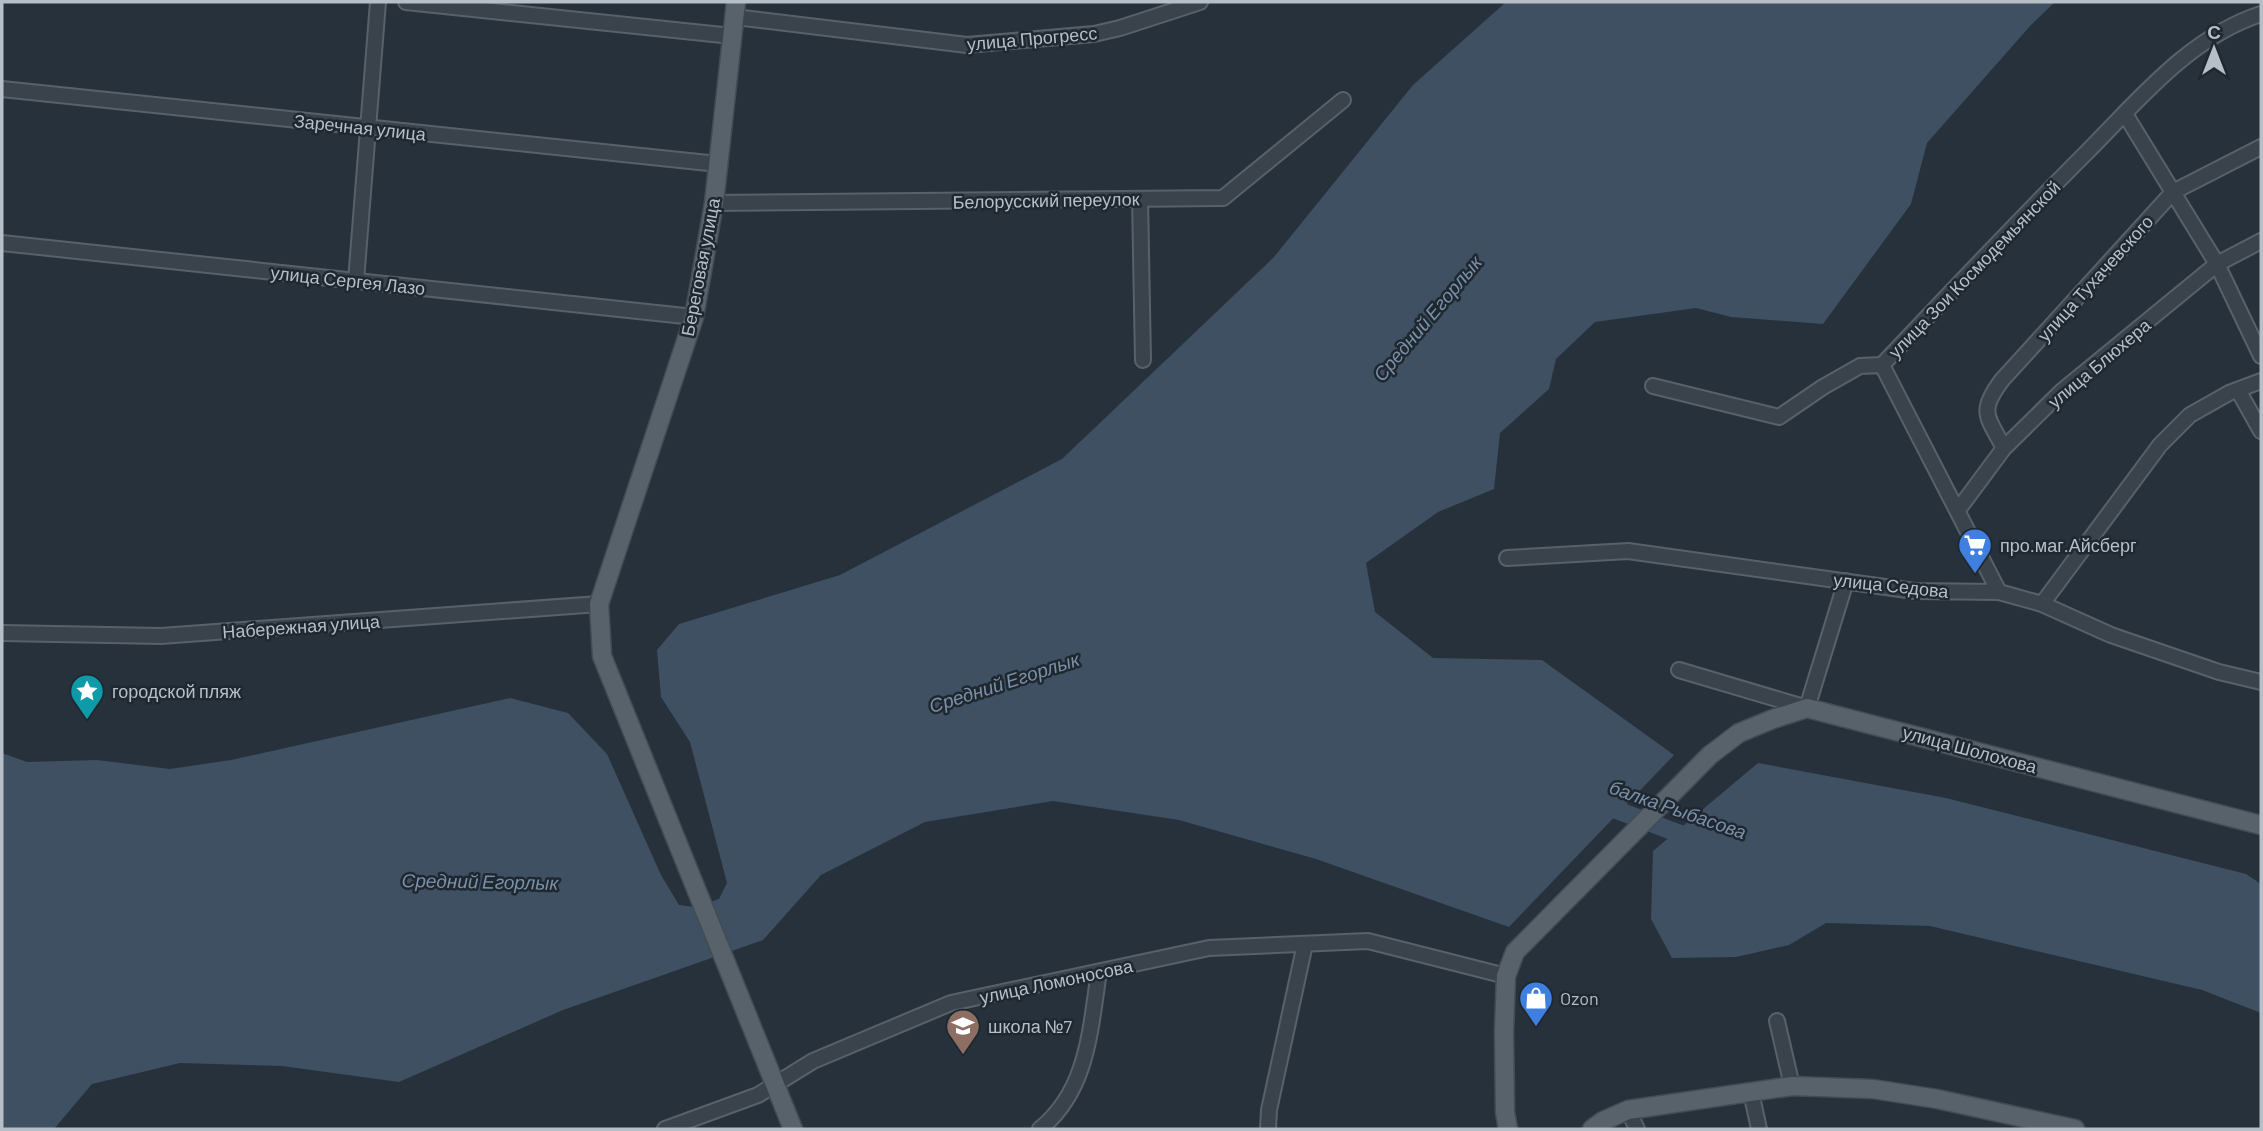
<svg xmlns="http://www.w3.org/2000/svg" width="2263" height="1131" viewBox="0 0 2263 1131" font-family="Barlow,sans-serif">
<rect width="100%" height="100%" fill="#27313b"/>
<!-- water -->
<path fill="#3e5062" d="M1506,2H2055L2031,25L1927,143L1911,204L1823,324L1731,317L1696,308L1595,322L1556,359L1549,389L1500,433L1494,489L1438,512L1366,563L1375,612L1433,658L1542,660L1674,755L1509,927L1316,859L1179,820L1053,801L925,822L821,875L763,940L563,1010L399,1082L282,1066L180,1063L92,1084L54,1129H2V753L27,762L97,760L170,769L231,760L510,698L568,713L607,754L661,875L679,905L695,907L719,899L727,883L690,742L661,697L657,650L679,624L840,575L1062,459L1274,257L1413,85Z
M1758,763L1946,798L2246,874L2261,884V1013L2202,990L1930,926L1826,923L1789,945L1736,957L1672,958L1651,919L1653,851Z"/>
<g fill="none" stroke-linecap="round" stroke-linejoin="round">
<!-- river -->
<path stroke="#3e5062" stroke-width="18" d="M1598,803L1696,840"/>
<!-- minor casing -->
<g stroke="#58616a" stroke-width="18">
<path id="minor" d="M406,2L732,36
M735,17L967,45L1094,34L1120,28L1200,2
M2,89L718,164
M2125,114L2217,264L2261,356
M1140,199L1143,360
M714,203L1223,198L1343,100
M2,243L694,317
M356,281L378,2
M1653,386L1779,417L1823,387L1860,366L1882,365
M2238,390L2261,431
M2004,448C1987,416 1978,412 2002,380L2173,192L2261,147
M1958,510L2004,448L2062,391L2217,264L2261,241
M1507,558L1628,551L1914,591L1999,592L2042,604L2111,635L2219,672L2261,682
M1999,592L1882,365C1949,294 2016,223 2085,154C2137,102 2189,37 2261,14
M2042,604L2160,445L2190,415L2229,393L2261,381
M2,633L161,636L599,604
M1679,670L1807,708L1846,581
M1777,1021L1792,1086
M1751,1092L1759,1129
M1628,1110L1637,1129
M665,1129L758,1095L813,1061L951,1003L1209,948L1368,941L1506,976
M1040,1129C1088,1090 1090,1030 1099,972
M1268,1129L1269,1110L1305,944"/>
</g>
<!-- major casing -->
<g stroke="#434c55" stroke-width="21">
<path id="major" d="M736,2L714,203L694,317L599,604L602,656L793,1129
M1508,1129L1505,1112L1504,1031L1506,976L1515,952L1710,755L1739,733L1773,719L1807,708L2261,825
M1592,1129L1603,1121L1628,1110L1792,1086L1873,1089L1937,1099L2075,1129"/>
</g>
<!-- minor -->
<use href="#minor" stroke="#3a434c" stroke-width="14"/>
<!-- major -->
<use href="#major" stroke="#58626b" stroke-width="18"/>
</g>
<!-- icons -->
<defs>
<g id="supermarket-pin" transform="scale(1.75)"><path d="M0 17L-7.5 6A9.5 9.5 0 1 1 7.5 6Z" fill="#3f7fe0" stroke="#1f2831"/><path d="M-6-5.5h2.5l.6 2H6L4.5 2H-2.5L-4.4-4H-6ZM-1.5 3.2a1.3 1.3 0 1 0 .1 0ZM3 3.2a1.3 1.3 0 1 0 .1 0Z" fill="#fff"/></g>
<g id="sight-pin" transform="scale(1.75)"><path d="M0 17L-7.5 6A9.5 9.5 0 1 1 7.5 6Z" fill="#0f9aa8" stroke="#1f2831"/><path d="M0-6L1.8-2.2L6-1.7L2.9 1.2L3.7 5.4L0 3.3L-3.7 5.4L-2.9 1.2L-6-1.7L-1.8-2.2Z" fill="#fff"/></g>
<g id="shop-pin" transform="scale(1.75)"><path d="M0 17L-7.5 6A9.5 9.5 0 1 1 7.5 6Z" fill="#3f7fe0" stroke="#1f2831"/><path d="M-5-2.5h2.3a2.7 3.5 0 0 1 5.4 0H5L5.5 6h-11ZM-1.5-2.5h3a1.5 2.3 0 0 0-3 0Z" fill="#fff"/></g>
<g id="school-pin" transform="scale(1.75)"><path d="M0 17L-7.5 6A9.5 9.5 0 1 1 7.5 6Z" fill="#8d6e63" stroke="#1f2831"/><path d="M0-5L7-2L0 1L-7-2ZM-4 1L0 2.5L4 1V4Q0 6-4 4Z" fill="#fff"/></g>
</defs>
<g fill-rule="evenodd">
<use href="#supermarket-pin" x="1975" y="545"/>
<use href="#sight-pin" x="87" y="691"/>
<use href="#shop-pin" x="1536" y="998"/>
<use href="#school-pin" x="963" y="1026"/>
</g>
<g text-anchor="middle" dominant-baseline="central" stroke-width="5" stroke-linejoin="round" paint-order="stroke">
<!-- street labels -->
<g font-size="18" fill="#b6bec7" stroke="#1f2831">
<text transform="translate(1032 38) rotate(-5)">улица Прогресс</text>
<text transform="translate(360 127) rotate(6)">Заречная улица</text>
<text transform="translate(1046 200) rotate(-1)">Белорусский переулок</text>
<text transform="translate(700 267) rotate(-79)">Береговая улица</text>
<text transform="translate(1974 269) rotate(-46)">улица Зои Космодемьянской</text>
<text transform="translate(2095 278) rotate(-48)">улица Тухачевского</text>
<text transform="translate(348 280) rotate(6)">улица Сергея Лазо</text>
<text transform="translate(2099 363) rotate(-40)">улица Блюхера</text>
<text transform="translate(1891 585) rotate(6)">улица Седова</text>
<text transform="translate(301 626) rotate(-4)">Набережная улица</text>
<text transform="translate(1970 749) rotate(15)">улица Шолохова</text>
<text transform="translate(1056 981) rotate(-12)">улица Ломоносова</text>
</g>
<!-- poi labels -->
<g font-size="18" fill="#b6bec7" stroke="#1f2831" text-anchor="start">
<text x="2000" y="545">про.маг.Айсберг</text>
<text x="112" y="691">городской пляж</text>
<text x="1560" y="998">Ozon</text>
<text x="988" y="1026">школа №7</text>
</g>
<!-- water labels -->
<g font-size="19" font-style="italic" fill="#7a90a7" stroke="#1f2831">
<text transform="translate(1427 318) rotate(-50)">Средний Егорлык</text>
<text transform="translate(1004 682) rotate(-18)">Средний Егорлык</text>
<text transform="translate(1678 809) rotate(19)">балка Рыбасова</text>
<text transform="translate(480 881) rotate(1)">Средний Егорлык</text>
</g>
</g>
<!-- border -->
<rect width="2263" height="1131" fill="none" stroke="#b6bec7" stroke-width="7"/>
<!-- north arrow -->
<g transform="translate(2214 49)" stroke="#1f2831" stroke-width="5" paint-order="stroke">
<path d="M0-5L12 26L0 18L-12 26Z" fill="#b6bec7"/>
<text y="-10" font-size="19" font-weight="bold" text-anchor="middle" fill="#b6bec7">С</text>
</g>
</svg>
